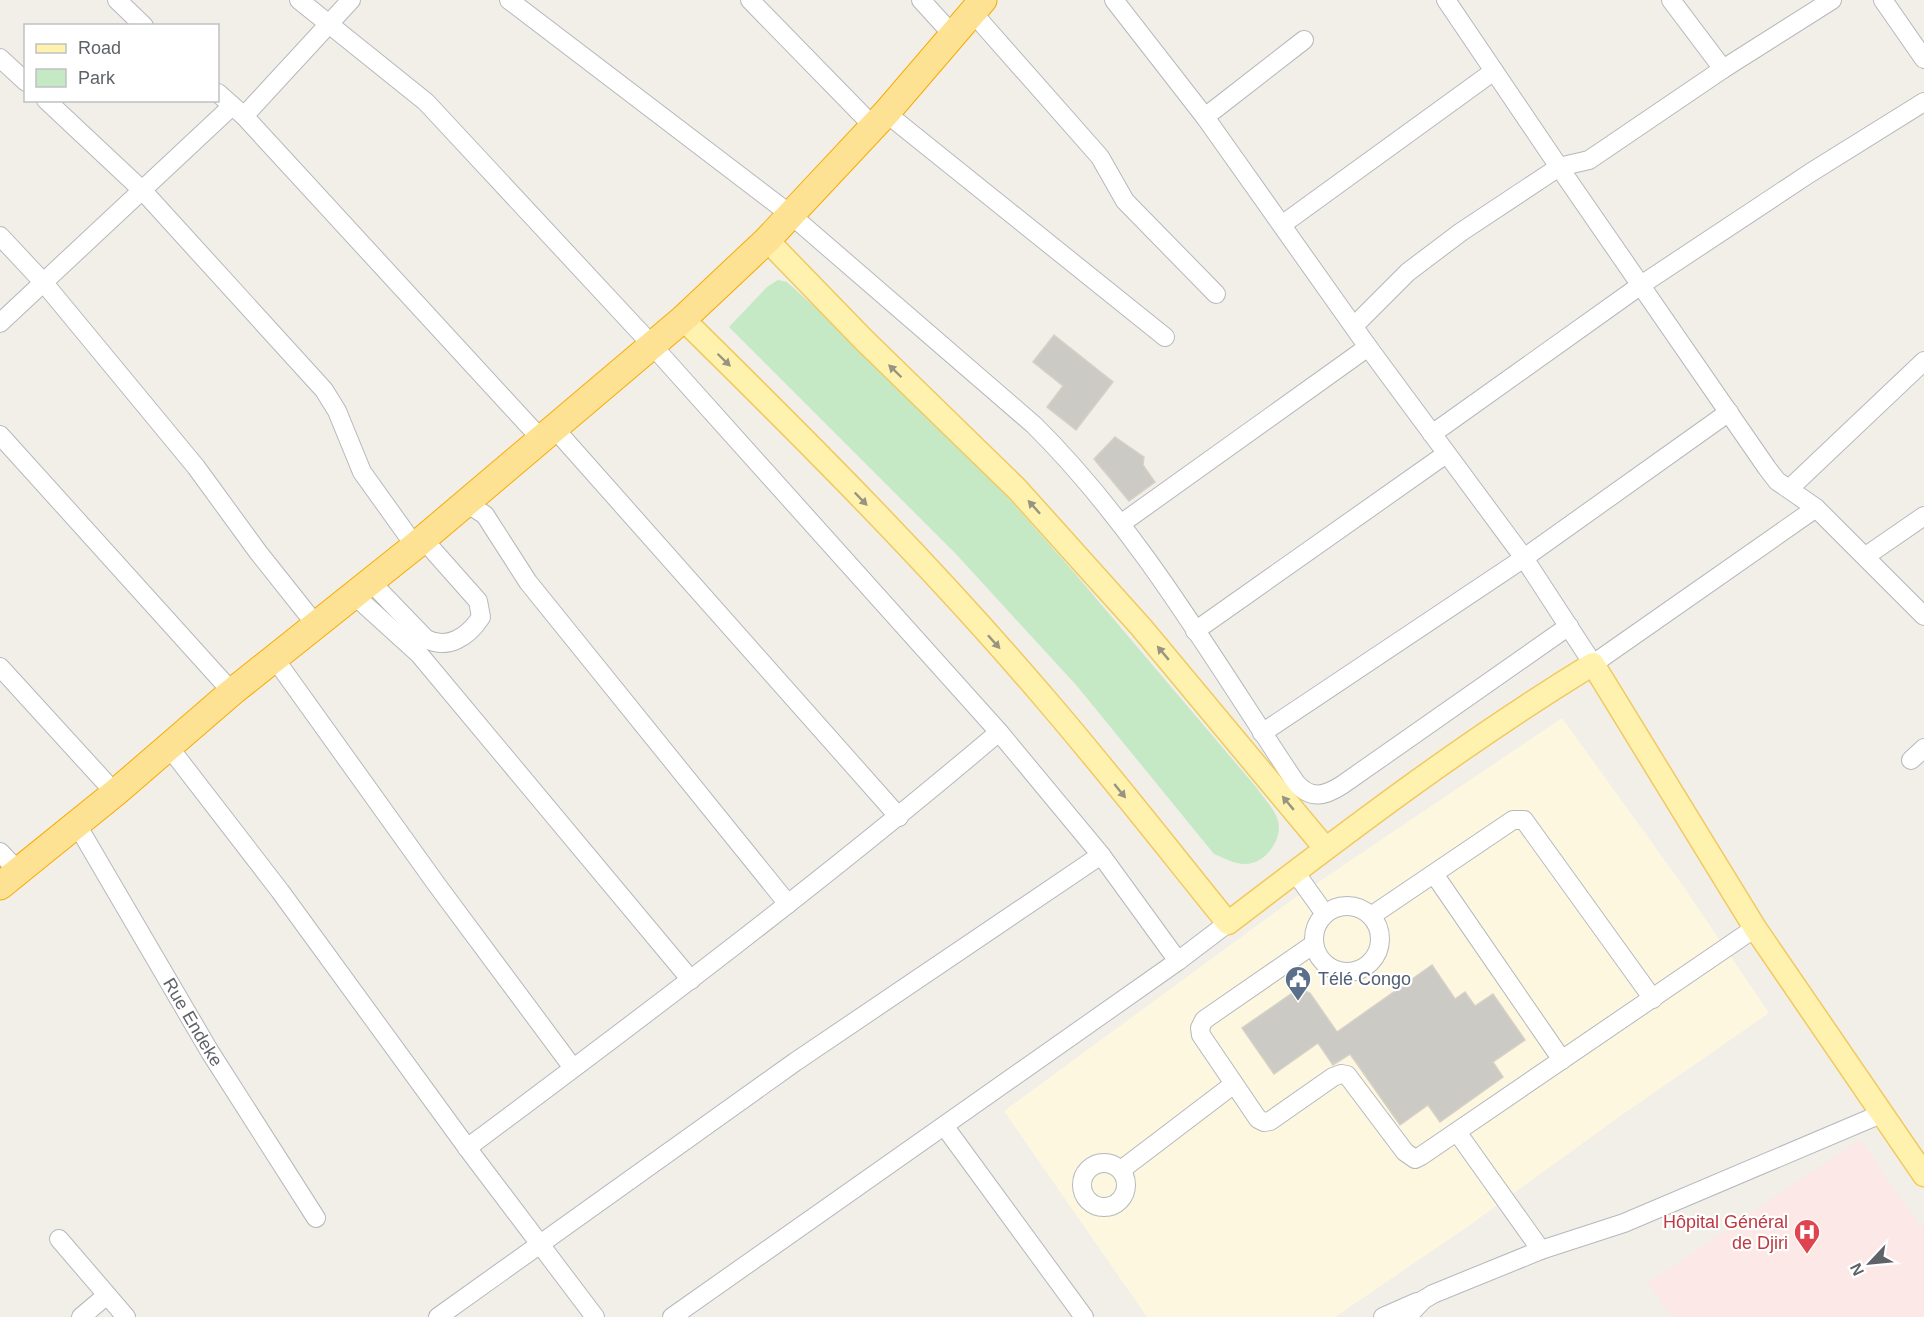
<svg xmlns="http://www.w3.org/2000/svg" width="1924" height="1317" viewBox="0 0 1924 1317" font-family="Helvetica,sans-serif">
<rect width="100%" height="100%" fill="#f1efe8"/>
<!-- commercial -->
<path fill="#fef7e0" d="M1562,718L1681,883L1769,1013L1616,1119L1470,1225L1335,1317H1147L1004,1111L1289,902Z"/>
<!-- medical -->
<path fill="#fce8e6" d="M1860,1139L1920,1226L1924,1224V1317H1672L1648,1283Z"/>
<!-- green -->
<path fill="#c5e8c5" d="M778,280L787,282L818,310L1002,491L1072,570L1256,787C1262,796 1273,807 1277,818C1285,837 1266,864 1245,864C1234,864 1224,858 1214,854L1077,686L956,554L729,327L767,287Z"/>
<!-- building -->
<path fill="#cccac5" stroke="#d6d1c6" stroke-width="1.5" d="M1054,335L1113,382L1076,430L1047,407L1063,386L1033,362Z
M1115,437L1144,457L1143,465L1155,482L1129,501L1094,459Z
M1432,965L1455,999L1465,992L1475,1006L1493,994L1525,1040L1493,1062L1503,1077L1440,1122L1428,1105L1400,1125L1350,1054L1333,1065L1318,1043L1274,1074L1242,1028L1291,994L1303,990L1310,993L1337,1032Z"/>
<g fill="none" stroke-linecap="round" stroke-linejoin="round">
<!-- minor casing -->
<g stroke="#b5b8bc" stroke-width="20">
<g id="minor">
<path d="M117,0L144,26"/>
<path d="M299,0L426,102L652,345L999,732L1101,855L1178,961"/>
<path d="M509,0L791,215L1034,425C1139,529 1214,661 1296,783C1311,800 1325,796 1342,785L1569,626"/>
<path d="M750,0L874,127"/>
<path d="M921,0L953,35"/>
<path d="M1114,0L1205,117L1368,347L1524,558L1593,664L1816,508"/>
<path d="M1446,0L1559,167L1767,468L1777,481L1816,508L1924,616"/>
<path d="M1671,0L1723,69"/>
<path d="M1883,0L1924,59"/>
<path d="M973,13L1100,157L1125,201L1216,294"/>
<path d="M0,58L26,82"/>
<path d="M218,93L244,116L542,440"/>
<path d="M46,100L143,191L324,390L337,411L362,472L415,546"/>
<path d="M886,113L1165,337"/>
<path d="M244,116L351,0"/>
<path d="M1205,117L1304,40"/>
<path d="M1283,224L1494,71"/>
<path d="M0,236L44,283L196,467L258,552L316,625"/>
<path d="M0,323L232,106"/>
<path d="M1354,326L1408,272L1461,232L1559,167L1589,160L1723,69L1832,0"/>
<path d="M555,429L899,817"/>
<path d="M1432,434L1641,285L1810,173L1924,102"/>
<path d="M0,435L232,692"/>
<path d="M1789,489L1924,361"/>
<path d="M465,502L485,515L528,582L788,904"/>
<path d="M1122,523L1368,347"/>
<path d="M1866,556L1924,516"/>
<path d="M370,581L426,639C448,650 468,637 481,617L478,601L423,539"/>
<path d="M354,595L419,654L691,980"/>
<path d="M1195,631L1446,454"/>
<path d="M275,659L437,885L573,1068"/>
<path d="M0,667L115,793"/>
<path d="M1262,733L1524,558L1729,412"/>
<path d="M169,747L280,891L471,1153L595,1317"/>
<path d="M1911,760L1924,748"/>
<path id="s1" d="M76,823L210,1052L316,1218"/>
<path d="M0,852L18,871"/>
<path d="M1295,872L1325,914"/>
<path d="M1434,874L1562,1060"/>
<circle cx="1347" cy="939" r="33"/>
<path d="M1371,916L1513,820H1524L1653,999"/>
<path d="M1314,944L1204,1020L1200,1028L1201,1035L1258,1119L1264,1122L1270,1121L1333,1077L1341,1074L1347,1075L1405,1152L1415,1159L1421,1156L1755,928"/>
<path d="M945,1127L1084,1317"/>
<path d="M1457,1132L1541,1250"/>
<path d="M467,1148C648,1013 827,878 999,732"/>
<circle cx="1104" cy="1185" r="22"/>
<path d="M1121,1170L1234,1084"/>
<path d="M59,1239L126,1317"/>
<path d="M81,1317L107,1295"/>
<path d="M438,1317L795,1062L1101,855"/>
<path d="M672,1317L1178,961L1228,923"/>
<path d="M1383,1317L1417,1302"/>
<path d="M1407,1317L1423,1300L1433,1294L1541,1250L1624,1223L1881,1114"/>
</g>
</g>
<!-- major casing -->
<g stroke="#f2c960" stroke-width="25">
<path id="major" d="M767,240L863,339L1017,489L1141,627L1325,848
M683,319C808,442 933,567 1047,701C1109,773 1168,849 1228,923C1347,832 1465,742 1593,664L1755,928L1924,1175"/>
</g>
<!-- highway casing -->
<g stroke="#f9ab00" stroke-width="29">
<path id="highway" d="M0,886L115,793L232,692L415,546L683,319L767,240L886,113L983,0"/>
</g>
<!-- minor -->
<use href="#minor" stroke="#fff" stroke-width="18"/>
<!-- major -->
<use href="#major" stroke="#fff2af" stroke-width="22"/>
<!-- highway -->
<use href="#highway" stroke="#fde293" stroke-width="27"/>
</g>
<!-- one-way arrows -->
<defs><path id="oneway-solid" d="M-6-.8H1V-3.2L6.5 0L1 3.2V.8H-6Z" transform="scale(1.5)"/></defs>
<g fill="#979581">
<use href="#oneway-solid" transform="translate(724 360) rotate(44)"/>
<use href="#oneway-solid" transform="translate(895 371) rotate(-136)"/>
<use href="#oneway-solid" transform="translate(861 499) rotate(46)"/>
<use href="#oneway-solid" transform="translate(1034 507) rotate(-132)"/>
<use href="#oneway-solid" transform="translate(994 642) rotate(48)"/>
<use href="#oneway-solid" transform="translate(1163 653) rotate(-130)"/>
<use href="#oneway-solid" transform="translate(1120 791) rotate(51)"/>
<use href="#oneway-solid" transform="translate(1288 803) rotate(-130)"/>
</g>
<!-- icons -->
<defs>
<g id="civic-pin" transform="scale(1.35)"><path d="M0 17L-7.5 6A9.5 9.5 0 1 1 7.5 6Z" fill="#5c6f8a" stroke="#fff"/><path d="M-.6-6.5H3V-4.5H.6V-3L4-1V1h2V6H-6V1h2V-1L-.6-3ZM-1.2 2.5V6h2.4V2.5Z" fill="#fff"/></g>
<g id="hospital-pin" transform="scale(1.35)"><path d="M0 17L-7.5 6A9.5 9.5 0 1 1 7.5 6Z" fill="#e0444e" stroke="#fff"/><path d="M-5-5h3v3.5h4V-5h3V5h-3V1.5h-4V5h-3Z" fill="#fff"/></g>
</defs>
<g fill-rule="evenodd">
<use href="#civic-pin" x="1298" y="979"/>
<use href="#hospital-pin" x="1807" y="1232"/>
</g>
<g text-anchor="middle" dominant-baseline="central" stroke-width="4.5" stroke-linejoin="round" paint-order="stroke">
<!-- service labels -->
<g font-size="18" fill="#4e5e75" stroke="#fff" text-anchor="start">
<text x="1318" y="979">Télé Congo</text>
</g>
<!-- street labels -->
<g font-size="18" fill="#5f6368" stroke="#fff">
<text stroke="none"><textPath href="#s1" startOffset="231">Rue Endeke</textPath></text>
</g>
<!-- health labels -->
<g font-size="18" fill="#be3a42" stroke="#fff" text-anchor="end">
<text x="1788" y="1222">Hôpital Général<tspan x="1788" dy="21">de Djiri</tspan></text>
</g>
</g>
<!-- legend -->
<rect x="24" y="24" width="195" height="78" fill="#ffffff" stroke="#bfc1c3" stroke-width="1.5"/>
<rect x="36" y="44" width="30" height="9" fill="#fff2af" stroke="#bfc1c3" stroke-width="1.5"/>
<text x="78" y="54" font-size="18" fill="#5f6368">Road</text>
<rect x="36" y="69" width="30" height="18" fill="#c5e8c5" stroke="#bfc1c3" stroke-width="1.5"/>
<text x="78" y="84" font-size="18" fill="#5f6368">Park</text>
<!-- north arrow -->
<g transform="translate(1870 1263) rotate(244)" stroke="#ffffff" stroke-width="4.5" paint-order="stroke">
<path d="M0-4.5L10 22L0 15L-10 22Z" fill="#5f6368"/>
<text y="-9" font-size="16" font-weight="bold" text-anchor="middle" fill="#5f6368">N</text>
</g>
</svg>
